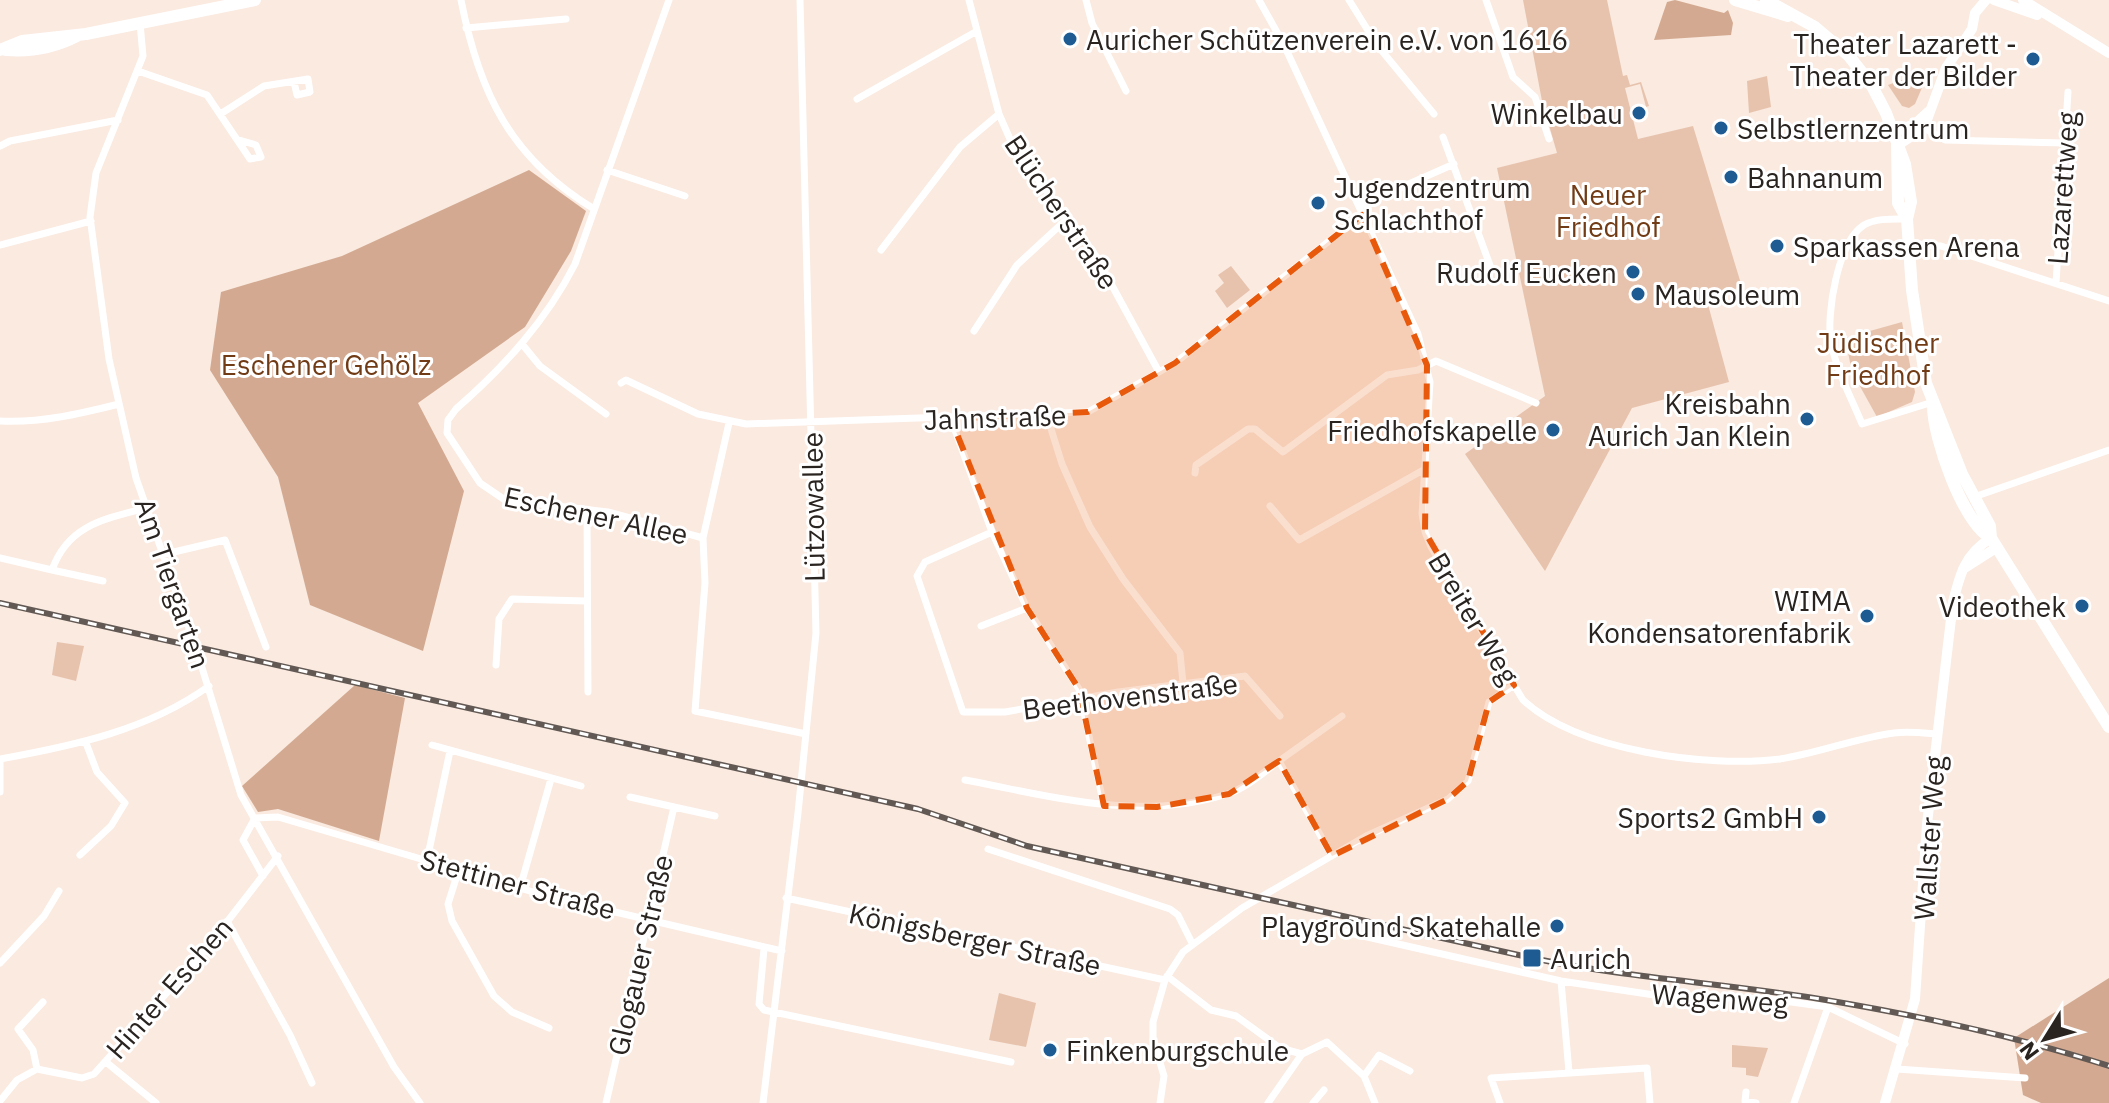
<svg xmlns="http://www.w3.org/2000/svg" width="2109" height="1103" viewBox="0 0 2109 1103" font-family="'IBM Plex Sans',sans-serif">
<rect width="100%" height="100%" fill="#faeae0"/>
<!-- green -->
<path fill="#e7c3ae" d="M1523,0H1607L1623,76L1627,75L1630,85L1641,82L1649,106L1646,107L1640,84L1625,88L1638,139L1693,126L1742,287L1706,297L1729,382L1632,408L1545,571L1465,454L1545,396L1497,168L1557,153L1542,101Z
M1767,76L1771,107L1749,113L1747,81Z
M1907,78L1924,83L1915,104L1909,108L1902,106L1888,85Z
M1231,266L1250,290L1227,308L1215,291L1224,283L1218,275Z
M1902,322L1915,392L1912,402L1877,417L1852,372L1845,338Z
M57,642L84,646L76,681L52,675Z
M999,993L1036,1003L1026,1047L989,1040Z
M1732,1045L1768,1048L1758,1077L1746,1075V1068L1732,1067Z"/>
<!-- forest -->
<path fill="#d3aa91" d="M1675,0L1724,13L1728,10L1733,23L1731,35L1654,40L1667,2Z
M529,170L586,211L571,251L525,327L418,403L464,491L423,651L310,605L278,477L210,370L221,292L342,256Z
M355,685L405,698L379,841L278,809L258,812L242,786Z
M2109,978V1103H2041L2023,1095L2014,1038Z"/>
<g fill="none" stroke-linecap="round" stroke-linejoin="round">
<!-- street -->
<path stroke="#fff" stroke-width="7" d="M461,0C479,92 510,158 594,209
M669,0L575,264C546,321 504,367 456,409L448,420L447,433L480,483L505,500L608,512L703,538
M969,0L999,114L1013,146L1096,256L1159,372
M1086,0L1092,23L1126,91
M1259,0L1284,45L1418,334L1430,382L1422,514L1425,532L1431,547L1523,700C1578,751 1707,768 1780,759C1819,753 1856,738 1894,733C1908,731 1924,733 1937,734
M1349,0L1377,45L1434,114
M1486,0L1513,77L1535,97L1549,139
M140,23L143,56L96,173L90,217L109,359L136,478L196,648L241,795L394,1067L420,1103
M466,28L566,19
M138,71L207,95L250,159L261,157L256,145L239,140
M857,99L977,31
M222,113L264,86L308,79L310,92L297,95L294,82
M1924,128L1945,140L2065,143
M1443,137L1491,268
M0,146L10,141L118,120
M607,170L685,196
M1359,206L1454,164
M1907,219C1893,219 1876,218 1864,225C1838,241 1826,314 1831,342C1836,370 1851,397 1862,424L1933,402
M1909,244L1941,246L2109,301
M0,245L91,221
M881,250L960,147L999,114
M2056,283L2068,92
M974,331L1017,265L1069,217
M522,344L540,366L606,414
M621,383L626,380L698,414L746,424L1088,412L1175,363L1362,215
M1047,416L1062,464L1090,527L1123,579L1180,653L1183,683
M951,419L992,532L1027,608L1079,689L1104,806
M0,421C41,423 79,414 119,404
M729,423L703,538L705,583L695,711L806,734
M1195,473L1196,465L1248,429H1255L1283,452L1387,375L1418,370L1436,361L1536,403
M1974,497L2109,450
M1270,506L1299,540L1425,469
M587,510L588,692
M992,532L925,562L917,576L963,712H1005L1118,692L1245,676L1280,716
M161,555L225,540L266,647
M0,558L52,570C68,525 104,519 146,508
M52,570L103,581
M981,626L1027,608
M496,665L499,619L512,599L586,601
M432,745L581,786
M0,759C73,746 148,730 209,686
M1279,761L1342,716
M965,780C1051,796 1140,822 1227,794C1245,789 1264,772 1279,761L1332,856
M0,792V759
M630,797L674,807
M988,849L1170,909L1178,915L1192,943
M80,855L111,826L125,803L97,772L86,743
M427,860L450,751
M459,869L448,904L452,921L494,996L512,1012L549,1028
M263,876L243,840L255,818L278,817L547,896L782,951
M520,888L551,779
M786,898L1165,980
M227,921L290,1035L312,1083
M1341,931L1561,981L1661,996L1769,999L1828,1007L1905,1044
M764,949L759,1004L764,1010L1011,1062
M0,963L44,916L59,891
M1167,976L1211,1010L1236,1016L1280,1048L1302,1054L1268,1103
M1561,981L1569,1072
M1302,1054L1327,1042L1364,1076L1375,1103
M106,1062L156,1103
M37,1069L33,1050L18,1029L43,1002
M1897,1069L2025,1078
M1364,1076L1379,1055L1410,1071
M1746,1092L1745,1101L1756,1103
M0,1101L17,1080L37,1069L82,1078L94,1074L206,949L278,856
M606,1103L674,807L715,816
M763,1103L798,813L816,633L800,0
M1160,1103L1164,1076L1153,1039V1022L1165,980L1183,952L1242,908L1366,836L1448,799L1468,781L1489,702L1514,685
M1313,1103L1324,1090
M1500,1103L1491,1078L1647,1068L1650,1103
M1794,1103L1828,1007"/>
<!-- secondary -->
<path stroke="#fff" stroke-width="10" d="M1994,0L2037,15
M2023,0L2109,53
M1894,132L1915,124L1928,112
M1898,145L1924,128L1946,68L1972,29L1975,13L1986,0
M1963,569L1996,548
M1885,1103L1915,999L1927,824L1953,602C1960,574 1965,554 1991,538"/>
<!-- primary -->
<path stroke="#fff" stroke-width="12" d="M1735,0L1788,16
M1766,0L1815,27L1849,56L1871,84L1886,113L1905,164L1911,202L1907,219L1912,290L1926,383L1962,474L1990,526L1991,538L2109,727
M0,50L22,41L86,34L255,0
M6,50C31,52 54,48 77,36
M1897,145L1898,203L1907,219
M1933,406C1933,438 1963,523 1991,538"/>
<!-- rail casing -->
<g stroke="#625954" stroke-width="6">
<path id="rail" d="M0,603L918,809L1027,846L1532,958C1627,978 1724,983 1820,999C1916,1015 2016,1036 2109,1066"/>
</g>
<!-- rail -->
<use href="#rail" stroke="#fff" stroke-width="3" stroke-dasharray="9" stroke-linecap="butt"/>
</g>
<!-- marked area -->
<path fill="#e8590c" fill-opacity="0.2" stroke="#e8590c" stroke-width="6" stroke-dasharray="16 10" stroke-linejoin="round" d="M1362,215L1427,365L1425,532L1514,685L1489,702L1468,781L1448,799L1332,856L1279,761L1229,794L1157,807L1104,806L1079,689L1027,608L951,419L1088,412L1175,363Z"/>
<!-- markers -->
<g fill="#1d5b92" stroke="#fff" stroke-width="3">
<circle cx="1070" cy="39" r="8"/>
<circle cx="2033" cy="59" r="8"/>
<circle cx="1639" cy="113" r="8"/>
<circle cx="1721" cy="128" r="8"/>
<circle cx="1731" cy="177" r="8"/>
<circle cx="1318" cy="203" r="8"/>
<circle cx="1777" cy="246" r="8"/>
<circle cx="1633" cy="272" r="8"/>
<circle cx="1638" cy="294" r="8"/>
<circle cx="1807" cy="419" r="8"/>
<circle cx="1553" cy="430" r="8"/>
<circle cx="2082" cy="606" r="8"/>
<circle cx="1867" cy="616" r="8"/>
<circle cx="1819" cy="817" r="8"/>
<circle cx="1557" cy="926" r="8"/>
<rect x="1522" y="948" width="20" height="20" rx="4"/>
<circle cx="1050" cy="1050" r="8"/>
</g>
<g text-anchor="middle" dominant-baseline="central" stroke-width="6" stroke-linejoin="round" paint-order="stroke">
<!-- poi labels -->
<g font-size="28" fill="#2a2421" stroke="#fff" text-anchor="end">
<text x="1086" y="39" text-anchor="start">Auricher Schützenverein e.V. von 1616</text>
<text x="2017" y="43">Theater Lazarett -<tspan x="2017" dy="32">Theater der Bilder</tspan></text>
<text x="1623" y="113">Winkelbau</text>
<text x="1737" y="128" text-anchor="start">Selbstlernzentrum</text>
<text x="1747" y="177" text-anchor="start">Bahnanum</text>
<text x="1334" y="187" text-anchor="start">Jugendzentrum<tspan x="1334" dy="32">Schlachthof</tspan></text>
<text x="1793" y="246" text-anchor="start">Sparkassen Arena</text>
<text x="1617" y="272">Rudolf Eucken</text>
<text x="1654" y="294" text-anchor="start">Mausoleum</text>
<text x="1791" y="403">Kreisbahn<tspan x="1791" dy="32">Aurich Jan Klein</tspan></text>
<text x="1537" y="430">Friedhofskapelle</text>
<text x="1851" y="600">WIMA<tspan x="1851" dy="32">Kondensatorenfabrik</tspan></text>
<text x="2066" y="606">Videothek</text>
<text x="1803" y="817">Sports2 GmbH</text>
<text x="1541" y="926">Playground Skatehalle</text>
<text x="1550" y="958" text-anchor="start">Aurich</text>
<text x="1066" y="1050" text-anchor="start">Finkenburgschule</text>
</g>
<!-- street labels -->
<g font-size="28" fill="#2a2421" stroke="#fff">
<text transform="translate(2062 188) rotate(-86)">Lazarettweg</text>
<text transform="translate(1062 212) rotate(56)">Blücherstraße</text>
<text transform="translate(995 417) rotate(-2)">Jahnstraße</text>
<text transform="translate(813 507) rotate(-91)">Lützowallee</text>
<text transform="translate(596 515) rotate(12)">Eschener Allee</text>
<text transform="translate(173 583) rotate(71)">Am Tiergarten</text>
<text transform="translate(1474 618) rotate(59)">Breiter Weg</text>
<text transform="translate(1130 696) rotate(-7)">Beethovenstraße</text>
<text transform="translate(1929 838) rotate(-86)">Wallster Weg</text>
<text transform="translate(518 884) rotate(15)">Stettiner Straße</text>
<text transform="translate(975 939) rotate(12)">Königsberger Straße</text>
<text transform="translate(640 955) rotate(-77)">Glogauer Straße</text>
<text transform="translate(169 988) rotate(-49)">Hinter Eschen</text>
<text transform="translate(1720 998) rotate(4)">Wagenweg</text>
</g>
<!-- park labels -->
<g font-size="28" fill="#713b15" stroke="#fff">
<text x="1608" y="194">Neuer<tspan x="1608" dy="32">Friedhof</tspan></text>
<text x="1878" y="342">Jüdischer<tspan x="1878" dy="32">Friedhof</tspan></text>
<text x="326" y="364">Eschener Gehölz</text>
</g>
</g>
<!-- north arrow -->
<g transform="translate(2045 1039) rotate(233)" stroke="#ffffff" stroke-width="6" paint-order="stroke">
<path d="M0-6L14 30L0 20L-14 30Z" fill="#2a2421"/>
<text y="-12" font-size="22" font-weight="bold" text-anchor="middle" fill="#2a2421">N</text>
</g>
</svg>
